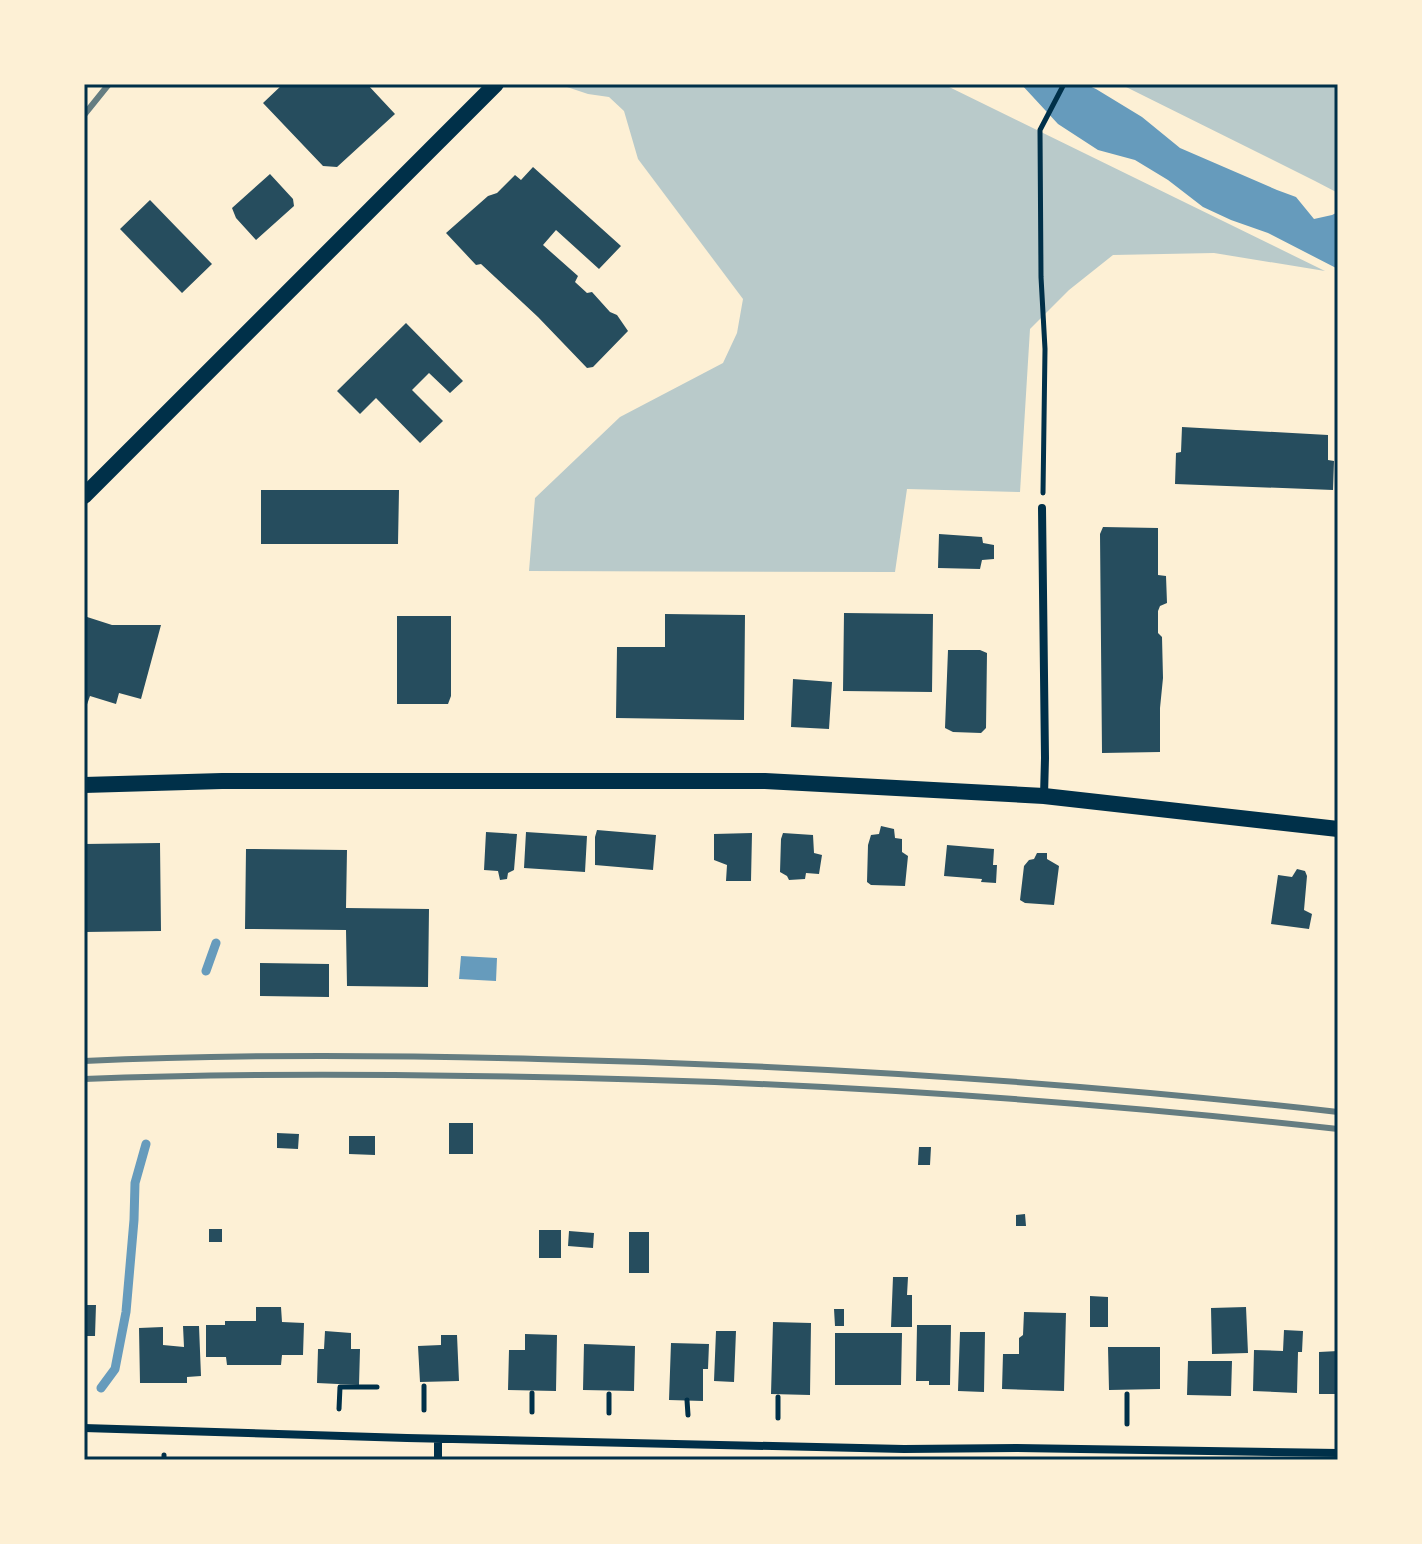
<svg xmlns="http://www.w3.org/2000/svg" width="1422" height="1544" viewBox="0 0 1422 1544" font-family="'Archivo Narrow',sans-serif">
<rect width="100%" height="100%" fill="#fdf0d5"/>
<!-- green -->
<path fill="#b9caca" d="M558,84H943L1325,271L1214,253L1113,255L1069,290L1030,329L1020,492L907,489L895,572L529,571L535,498L620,417L723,363L737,333L743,299L638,159L624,111L609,97L588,94Z
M1120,84H1338V193L1315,181Z"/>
<!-- water -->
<path fill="#669bbc" d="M1021,84H1085L1096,89L1142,117L1180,148L1277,190L1296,197L1314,219L1332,215L1338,212V269L1268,233L1231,220L1203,207L1168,180L1135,160L1098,150L1058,124Z
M461,956L497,958L496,981L459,979Z"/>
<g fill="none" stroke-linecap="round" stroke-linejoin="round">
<!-- stream -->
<path stroke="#669bbc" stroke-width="9" d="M206,971L216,943
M101,1388L115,1369L126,1312L134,1220L135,1183L146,1144"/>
</g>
<!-- building -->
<path fill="#264d5e" d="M283,84H367L395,114L337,167L323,166L263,103Z
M533,167L621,246L599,269L556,230L543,245L578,276L575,282L587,293L592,292L610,312L617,315L628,331L593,367L587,368L538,317L481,264L476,265L446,233L488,196L497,193L515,175L521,180Z
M270,174L293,199L294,206L256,240L236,218L232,208Z
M150,200L212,264L182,293L120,229Z
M406,323L463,381L450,393L429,373L412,390L443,421L420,443L376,398L360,414L337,391Z
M1182,427L1328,435V460L1334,461L1333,490L1175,484L1176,453L1181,452Z
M261,490H399L398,544H261Z
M1103,527L1158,528V575L1166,576L1167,603L1160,606L1158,611V633L1162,637L1163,678L1160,708V752L1102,753L1100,534Z
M939,534L982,537L983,543L994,545V559L982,560L980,569L938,568Z
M844,613L933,614L932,692L843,691Z
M665,614L745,615L744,720L616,718L617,647H665Z
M84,616L112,625H161L141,699L119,693L116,704L90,696L84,713Z
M397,616H451V696L448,704H397Z
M948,650H980L987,653L986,728L981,733L953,732L945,728Z
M793,679L832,682L829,729L791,727Z
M881,826L894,829L895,838L902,839V852L908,856L905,886L871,885L867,882L868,845L871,835L879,834Z
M597,830L656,835L653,870L595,865V837Z
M486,832L517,834L514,870L508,873L507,879L500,880L498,871L484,870Z
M526,832L587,836L585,872L524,868Z
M752,833L751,881H726L727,865L714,860V834Z
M783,833L813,835L814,853L822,855L819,874L806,873L805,879L789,880L787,876L780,872L781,839Z
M160,843L161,931L84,932V844Z
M947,845L994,849L993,865H997L996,883L981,882L982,879L944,876Z
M246,849L347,850L346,908L429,909L428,987L347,986L346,930L245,929Z
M1037,853H1047V859L1059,866L1054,905L1025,903L1020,900L1024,866L1029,860L1034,859Z
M1297,869L1305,871L1307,876L1304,910L1312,914L1309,929L1271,924L1278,875L1292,877Z
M260,963L329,964V997L260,996Z
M449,1123H473V1154H449Z
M277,1133L299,1134L298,1149L277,1148Z
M349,1136H375V1155L349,1154Z
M919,1147H931L930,1165H918Z
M1025,1214L1026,1226H1016V1215Z
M209,1229H222V1242H209Z
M539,1230H561V1258H539Z
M569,1231L594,1233L593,1248L568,1246Z
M629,1232H649V1273H629Z
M893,1277H908L907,1295H912V1327H891Z
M1090,1296L1108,1297V1327H1090Z
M84,1305H96L95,1336H84Z
M256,1307H281L282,1322L304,1323L303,1355H282L281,1365H227L226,1357H206V1325H225V1321H256Z
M1246,1307L1248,1353L1212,1354L1211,1308Z
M834,1309H844V1326H835Z
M1024,1312L1066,1313L1064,1391L1002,1389L1003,1354H1019V1338L1023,1335Z
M773,1322L811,1323L810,1395L771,1394Z
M917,1325H951L950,1385H929V1381H916Z
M183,1326H199L201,1376L187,1377V1383H140L139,1328L163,1327V1345L184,1347Z
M1284,1330L1303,1331L1302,1352H1298L1297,1393L1253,1391L1254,1350L1283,1351Z
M325,1331L351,1333V1349H360L359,1385L317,1383L318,1349H324Z
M716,1331H736L734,1382L714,1381Z
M960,1332H985L984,1392L958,1391Z
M835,1333H902L901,1385H835Z
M525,1334L557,1335L556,1391L508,1390L509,1350H525Z
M441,1335H457L459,1381L420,1382L418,1346L441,1345Z
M671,1343L709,1344L708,1369H703V1401L669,1400Z
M584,1344L635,1346L634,1391L583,1390Z
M1108,1347H1160V1389L1109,1390Z
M1338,1351V1394H1319V1352Z
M1188,1361H1232L1231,1396L1187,1395Z"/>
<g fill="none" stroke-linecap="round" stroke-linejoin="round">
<!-- path -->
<path stroke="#003049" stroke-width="5" d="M1043,493L1045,349L1041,277L1040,130L1064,84
M687,1400L688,1415
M339,1409L340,1387H377
M424,1410V1386
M532,1412V1393
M609,1413V1394
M778,1418V1397
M1127,1424V1394
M164,1460V1455"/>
<!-- minor -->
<path stroke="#003049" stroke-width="8" d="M1042,508L1045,758L1044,796
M84,1428L407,1438L904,1449L1017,1448L1338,1453
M438,1439V1460"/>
<!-- secondary -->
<path stroke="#003049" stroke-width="16" d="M84,496L496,84
M84,785L222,781H765L1044,796L1338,829"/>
<!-- rail -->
<path stroke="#657d81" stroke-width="6" d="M84,115L109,84
M84,1061C235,1054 387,1055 538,1059C805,1065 1073,1082 1338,1112
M84,1079C212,1074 341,1074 469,1076C759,1079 1049,1097 1338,1129"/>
</g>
<!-- border -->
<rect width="1422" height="1544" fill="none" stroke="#fdf0d5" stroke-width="172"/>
<rect x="86" y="86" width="1250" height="1372" fill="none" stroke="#003049" stroke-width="3"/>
</svg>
